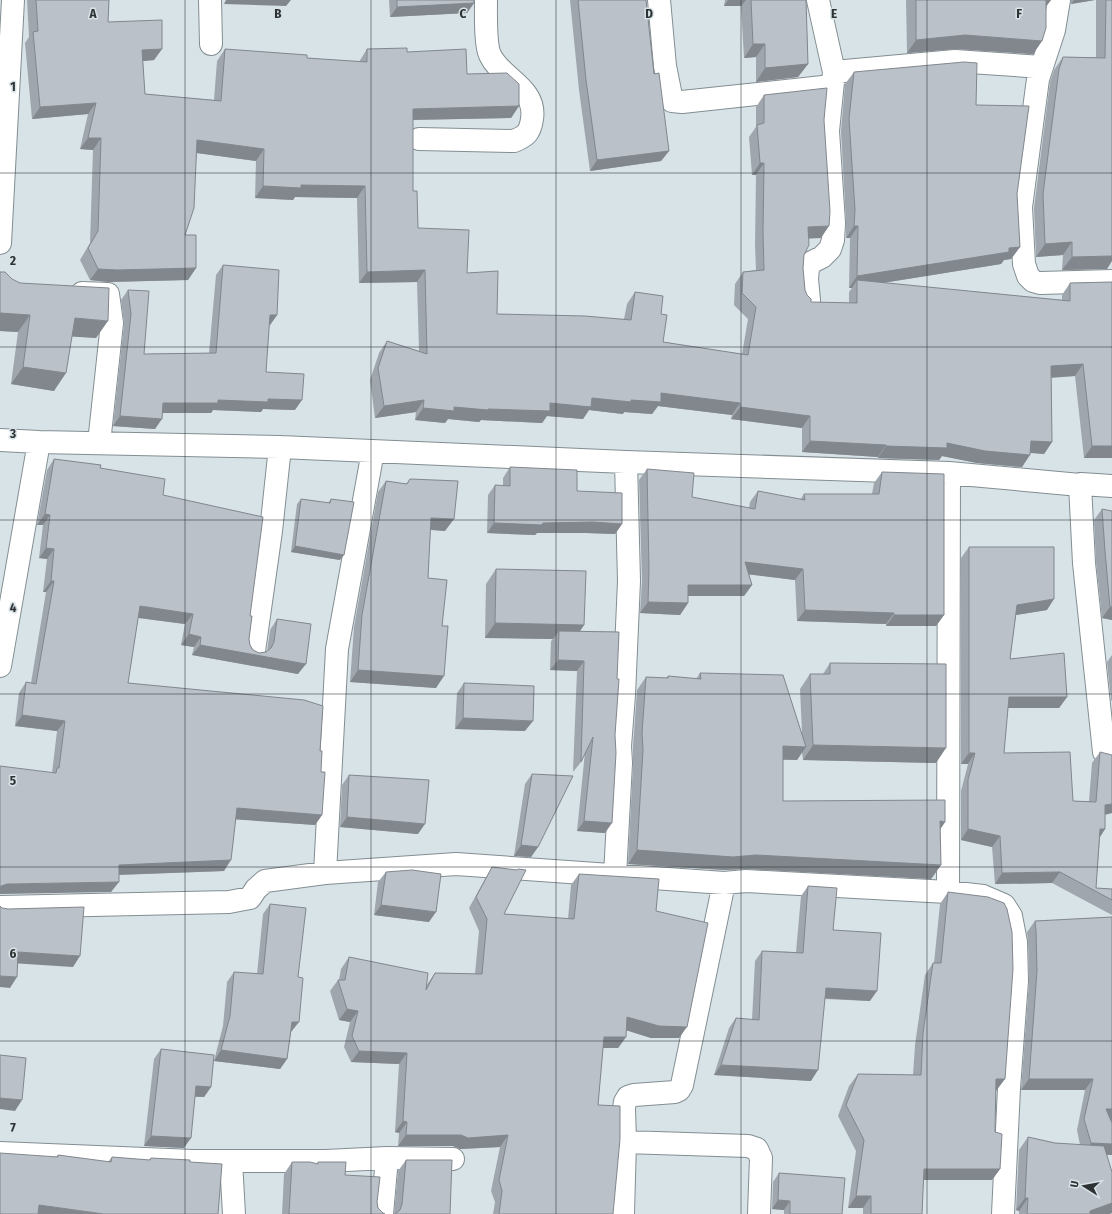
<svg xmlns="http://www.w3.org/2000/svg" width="1112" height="1214" viewBox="0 0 1112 1214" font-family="'Fira Sans Condensed',sans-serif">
<rect width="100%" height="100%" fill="#d7e3e7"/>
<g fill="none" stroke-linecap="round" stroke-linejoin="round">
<!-- minor casing -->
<g stroke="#838e92" stroke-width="24">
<path id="minor" d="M210,0L211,44
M659,0L665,66L672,101L682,102L832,86
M1059,0L1054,30L1038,79L1021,207L1024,264L1028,276L1033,281L1040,283L1112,281
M834,72L955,61L1042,67
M419,139L514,141C526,136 530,133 532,119C537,88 501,79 490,55C485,44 486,13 486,0
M0,243L13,0
M82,293L108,294L112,323L99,443
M809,300L807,279L808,268L812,262L822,257L830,249L833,240L834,223L828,131L834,72L818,0
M0,440L39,442L280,447L626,462L949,473L1080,485L1081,484L1112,486
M1080,485L1084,563L1104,752
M254,651L271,531L280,447
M0,666L39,442
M325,873L337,649L373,451
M615,876L621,763L620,746L624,695L629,581L626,462
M948,892L949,473
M0,907L229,902L250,898L256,889L265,881L325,873L456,864L724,883
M625,1142L748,1146L757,1149L761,1158L759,1214
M0,1153L193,1161H326L387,1158L382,1214
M387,1158L453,1159
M231,1161L234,1214
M623,1214L625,1142L624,1108L625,1102L628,1097L634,1095L675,1092L679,1090L682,1085L724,883L746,881L948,892L983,896L1004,905L1011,916L1016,942L1017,981L1009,1088L1003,1214"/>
</g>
<!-- minor -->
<use href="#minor" stroke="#fff" stroke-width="22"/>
</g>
<!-- wall -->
<path fill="#a0a6ad" d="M27,0H109L108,22L162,49L154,60L143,61L145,94L214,100L217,61L225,49L307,58L359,62L367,49L407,52L467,74L519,106L511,118L413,120V191L418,228L467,273L497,314L624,319L627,304L635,292L661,314L663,342L742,354L748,319L734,305L735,284L743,272L756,270L755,245L756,175H752L749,137L756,127V107L764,95L824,120L821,238H808L804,255L803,268L805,290L807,295L811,302L849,303V292L852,288H849L850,238H846V222L841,131L845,84L854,72L976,105L1017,194L1020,247L1011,259L1004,260L1001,264L883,283L1062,300V295L1070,283L1112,282V458H1084L1075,376L1051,378L1052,442L1044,454L1030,453L1022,467L977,463L942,456L939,460L878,458V457L802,452V428L731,419L732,415L658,406L652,414L624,412L623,414L589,410L583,419L547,416L542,423L481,420L479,422L448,419L445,423L415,420L416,412L375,418L370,380L379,353L387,341L419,351L417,282L359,283L357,198L295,197L293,200L255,198L256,161L197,153L185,235L196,268L188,280L108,282L90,280L80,260L90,243L93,150L80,149L88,114L32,119L25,43L29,37Z
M389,0H474V3L467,13L390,17Z
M570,0H646L654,74L669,151L661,161L590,171L579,90Z
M725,0H807L806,2L808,64L798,77L756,82V57L744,58L741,6H724Z
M906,0H1051L1046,6L1042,41L1033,54L956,49L907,53Z
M1071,0H1095L1071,4Z
M1096,0H1112L1107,269L1062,270L1063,255L1036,257L1034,208L1050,82L1054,70L1063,57H1096Z
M223,265L277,315L270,325H269L266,372L295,410L263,409L261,412L213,410L211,413H163L155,429L113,426L124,324L121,300L128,290L144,354L209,353L216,275Z
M0,272L12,279L96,338L72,336L54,391L11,384L18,332L0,331Z
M54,459L100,468L163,495L250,616L249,639L250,645L253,650L259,653L267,652L270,630L277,619L298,674L192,655L194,647L181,645L185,624L138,618L128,683L320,751L322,815L315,825L236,819L224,871L119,875L111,892L52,773L57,731L15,726L19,693L26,682L31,683L46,592H43L47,559L39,558L43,525H37L47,470Z
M510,467L577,491L622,524L615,534L586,533H537L535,535L487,533L488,495L495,485L503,486V478Z
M647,469L692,497L749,508L750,502L758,491L800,500L804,494H872L874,483L882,472L944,615L936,626H886V624L797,621L795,580L749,574L752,585L744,596H688V603L680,615L640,613L642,581L639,480Z
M410,479L445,531L430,530L428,578L442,626L436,688L350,682L354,627L378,492L386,481L406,484Z
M301,499L328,503L331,499L340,560L291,552L297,504Z
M1102,509L1112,620L1102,618L1096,562L1094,520Z
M969,547L1047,610L1016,615L1010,659L1067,697L1059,708H1008L1004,753L1073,801H1089L1092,763L1100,752L1112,813L1105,815V829L1100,837L1096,888L1112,889V915L1052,883L995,884L992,847L961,840V791L968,764H961V558Z
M496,569L584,625L580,631L619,632L605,833L577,831L585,752L581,762L573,772L577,671L550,670L551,641L553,639L485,638L486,584Z
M1112,655V701L1111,700L1107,662Z
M830,663L936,763L803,760L802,752L797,760H783V801L945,822L940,829L941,865L931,879L747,869L724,870L628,864L633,764V746L637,690L646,677L666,678L668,676L696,679L700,673L802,732L800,689L810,674H823Z
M464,683L525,731L455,729L457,693Z
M532,774L538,847L531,857L514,856L525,784Z
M349,775L418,834L340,827L342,785Z
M492,867L517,870L518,869L504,914L568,919L571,885L579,874L656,911L679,1038H651L626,1030V1037L618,1048H603L598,1105L613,1214H493L495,1202L491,1191L500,1147L460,1149L453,1146H398L399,1133L395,1132L399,1064L351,1062L344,1047L350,1022L339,1020L330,991L338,980H339L341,969L349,957L426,986L435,973L475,974L479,931L469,908L485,879Z
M386,872L429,922L374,915L378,882Z
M808,886L833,930L870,1001L825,999L811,1081L714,1075L729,1028L736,1018L752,1020L755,961L762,951L796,952L801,896Z
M948,892L996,1091L995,1132L1000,1169L992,1180H923L922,1214H863V1208H848L856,1151L838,1116L849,1086L858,1074L913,1075L915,1045L925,975L933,963H934L940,904Z
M270,904L291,1032L287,1059L280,1069L214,1061L223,1026L227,982L234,972L257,974L263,914Z
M1112,917V1121H1111L1112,1123V1155H1106L1112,1172V1213L1109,1214H1019V1211L1016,1210L1019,1150L1028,1137L1055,1143L1080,1145L1077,1130L1085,1090H1021L1029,982L1028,942L1027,932L1035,921Z
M161,1049L211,1087L204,1097H195L184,1148L144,1146L154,1059Z
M58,1155L108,1162L112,1157L149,1160L151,1158L190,1162L218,1214L56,1157Z
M406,1160L450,1214H394L398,1171Z
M292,1162L317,1164L318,1162L345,1175L377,1202L378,1208L383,1213L385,1214H282L284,1174Z
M779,1173L842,1214H784V1210L772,1209L773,1182Z"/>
<!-- shaded-wall -->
<path fill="#82878d" d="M226,0H291L286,6L224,4Z
M728,0H746L741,6H724Z
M1043,0H1051L1045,8Z
M1074,0H1095L1071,4Z
M474,3L467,13L390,17L397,7Z
M965,35L1042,41L1033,54L956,49L907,53L916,40Z
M753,44H765L756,57L744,58Z
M162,49L154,60L134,62L142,50Z
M808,64L798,77L756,82L765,68Z
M96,103L88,114L32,119L40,107Z
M519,106L511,118L405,120L413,109Z
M88,138H101L93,150L80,149Z
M197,140L264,149L256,161L189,152Z
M669,151L661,161L590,171L597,160Z
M760,163H764L756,175H752Z
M301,185L365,186L357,198L295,197L293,200L255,198L263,186Z
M829,226L821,238L800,239L808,227Z
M854,226H858L850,238H846Z
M1072,242L1063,255L1036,257L1045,244Z
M1020,247L1011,259L1004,260L1001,264L857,287V280L852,288H849L857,276L1009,248Z
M1112,252V261L1107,269L1062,270L1072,257Z
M196,268L188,280L108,282L90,280L98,269Z
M425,270L417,282L359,283L367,272Z
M0,313L30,315L18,332L0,331Z
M270,315H277L270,325H263Z
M75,318L108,321L96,338L62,336Z
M1083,364L1075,376L1043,378L1051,366Z
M23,367L66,373L54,391L11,384Z
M661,393L740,403L732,415L658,406L652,414L624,412L623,414L589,410L583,419L547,416L542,423L481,420L479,422L448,419L445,423L415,420L423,408L454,407L488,409L550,403L592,398L631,400Z
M268,399L302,400L295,410L263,409L261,412L213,410L211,413H156L163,403L218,400Z
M424,400L416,412L375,418L384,406Z
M740,407L810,416L802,428L731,419Z
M120,416L162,419L155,429L113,426Z
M810,441L886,445L878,457L802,452Z
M1031,441L1052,442L1044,454L1022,452Z
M947,443L1030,455L1022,467L977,463L942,456L939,460L878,458L886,446Z
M1092,446H1112V458H1084Z
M45,514L50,515L43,525H37Z
M431,518L454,519L445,531L423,529Z
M593,522L622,524L615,534L586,533H537L535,535L487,533L494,523Z
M295,546L344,555L340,560L291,552Z
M46,548L54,549L47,559L39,558Z
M745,562L803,569L795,580L737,573Z
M51,581H54L46,592H43Z
M688,585H752L744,596H681Z
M1054,599L1047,610L1009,616L1017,605Z
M648,602L688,603L680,615L640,613Z
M140,606L193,614L185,624L132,617Z
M1110,607H1112V620L1102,618Z
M805,610L894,613L886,624L797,621Z
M894,615H944L936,626H886Z
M495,623L584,625L574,640L559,631L553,639L485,638Z
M189,634L201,637L194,647L181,645Z
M200,645L306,664L298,674L192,655Z
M558,660L584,661L577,671L550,670Z
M358,670L444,676L436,688L350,682Z
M1009,697H1067L1059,708H1001Z
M22,715L65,721L57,731L15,726Z
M463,718L533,721L525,731L455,729Z
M813,745L946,748L936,763L803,760Z
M783,746L806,747L797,760L774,759Z
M969,753H975L968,764H961Z
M1112,804V813L1097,816L1105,805Z
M237,808L322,815L315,825L230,819Z
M347,817L425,824L418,834L340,827Z
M584,821L612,823L605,833L577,831Z
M940,821L945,822L936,836Z
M968,829L1000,836L992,847L961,840Z
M1100,829H1105L1098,840Z
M521,845L538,847L531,857L514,856Z
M637,850L756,855L941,865L931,879L747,869L724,870L628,864Z
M231,860L224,871L112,875L119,865Z
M1060,872L1052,883L995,884L1002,873Z
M119,882L111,892L0,894V887L1,886L7,884Z
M381,905L436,912L429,922L374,915Z
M18,952L80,956L73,967L11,963Z
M0,976L17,977L10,988L0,987Z
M826,988L877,991L870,1001L819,998Z
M347,1009L358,1011L350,1022L339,1020Z
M627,1017L687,1027L679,1038H651L619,1028Z
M292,1022H299L291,1032H285Z
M604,1037H626L618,1048H596Z
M221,1050L287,1059L280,1069L214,1061Z
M359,1051L407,1053L399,1064L351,1062Z
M721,1065L818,1070L811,1081L714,1075Z
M996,1079H1005L996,1091H988Z
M1029,1079H1093L1085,1090H1021Z
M196,1086L211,1087L204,1097L189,1096Z
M0,1098L22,1100L15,1111L0,1109Z
M1106,1109H1112V1121L1098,1120Z
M403,1121L407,1122L399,1133L395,1132Z
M406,1135H508L500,1147L460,1149L453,1146H398Z
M151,1136L191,1138L184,1148L144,1146Z
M1091,1143L1112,1144V1155L1083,1154Z
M924,1169H1000L992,1180H916Z
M856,1196H871L863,1208H848Z
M1025,1198H1028L1019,1211L1016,1210Z
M778,1200L790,1201L784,1210L772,1209Z
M1112,1203V1213L1109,1214H1089L1090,1211Z
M39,1205L104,1214H32Z"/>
<!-- building -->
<path fill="#bac1c9" stroke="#82878d" d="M36,0H109L108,22L162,20V49L142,50L145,94L221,101L225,49L307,55V58L367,62V49L407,48V52L466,49L467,74L507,73L519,84V106L413,109V191H417L418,228L469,230L467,273L498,271L497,314L585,316L631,320L635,292L663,296L661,314L667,315L663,342L748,355L756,307L742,293L743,272L764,270L763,233L764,163H760L757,125L764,123V95L827,88L824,120L830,211L829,226L808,227L809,245L804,255L803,268L805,290L807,295L811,299V302L857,303V280L1070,301V283L1112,282V446H1092L1083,364L1051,366L1052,442L1031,441L1030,455L985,451L947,443V448L886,446V445L810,441V416L740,407V403L661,393V402L631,400V402L592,398L591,407L550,403V411L488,409V410L454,407V411L423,408L424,400L384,406L378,368L387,341L427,354L425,270L367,272L365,186L301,185V188L263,186L264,149L197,140L194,208L185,235H196V268L117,270L98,269L88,248L98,231L101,138H88L96,103L40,107L33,32L38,31Z
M397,0H474V3L397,7Z
M578,0H646L654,74L659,73L669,151L597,160L586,80Z
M751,0H806L808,64L765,68V44H753Z
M916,0H1046V28L1042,41L965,35L916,40Z
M1106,0H1112V256L1072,257V242L1045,244L1043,194L1059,69L1063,57L1105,58Z
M964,62L977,63L976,105L1029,106L1017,194L1020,247L1009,248V252L857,276L858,226H854L855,210L849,119L854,72Z
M223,265L279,270L277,315H270L266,372L304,374L302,400L268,399V402L218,400V403H163L162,419L120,416L131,314L128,290L149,291L144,354L216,353Z
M0,272H5L12,279L20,283L109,288L108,321L75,318L66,373L23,367L30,315L0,313Z
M54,459L101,465L100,468L165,479L163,495L263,517L250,616H252L249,639L250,645L253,650L259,653L266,652L271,648L274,642L277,619L311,624L306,664L200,645L201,637L189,634L193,614L140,606L128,683L304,700L323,706L320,751H322L321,772H325L322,815L237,808L231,860L119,865V882L7,884L1,886L0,887V766L56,773L57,768H59L65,721L22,715L26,682L36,684L54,581H51L54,549L46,548L50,515L45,514Z
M510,467L577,470V491L622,493V524L593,522L543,523L542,525L494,523L495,485L510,486Z
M647,469L694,473L692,497L755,509L758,491L805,500L804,494H879L882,472L944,474V615H894V613L805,610L803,569L745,562L752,585H688V603L648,602L649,570Z
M410,479L458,481L454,519L431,518L428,578L447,580L442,626H448L444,676L358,670L362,615L386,481L407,484Z
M301,499L330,503L331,499L354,502L344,555L295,546Z
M1102,509L1112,511V607H1110L1105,551Z
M969,547H1054V599L1017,605L1010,659L1064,653L1067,697H1009L1004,753L1070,752L1073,801L1096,802L1100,752L1112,755V804L1105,805V829H1100L1096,888L1112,889V900L1060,872L1002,873L1000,836L968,829V780L975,753H969Z
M496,569L586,571L584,625L495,623Z
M559,631L619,632L617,679H619L615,735L616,753L612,823L584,821L593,737L581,762L584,661L558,660Z
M830,663L946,664V748L813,745L810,674H830Z
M700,673L783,675L806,747L783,746V801L945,800V822L940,821L941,865L756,855L733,857L637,850L643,750L642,733L646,677L668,678V676L701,679Z
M464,683L534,686L533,721L463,718Z
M532,774L573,776L538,847L521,845Z
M349,775L429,780L425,824L347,817Z
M492,867L517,870L518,869L526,870L504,914L574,919L579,874L659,879L656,911L708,923L687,1027L659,1026L627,1017L626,1037H604L598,1105L620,1106V1139L613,1214H499L502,1191L499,1180L508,1135L468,1138L461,1135H406L407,1122L403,1121L407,1053L359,1051L352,1036L358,1011L347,1009L338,980H345L349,957L428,973L426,990L435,973L482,974L487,919L476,897Z
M412,870L441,874L436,912L381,905L386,872Z
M808,886L837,888L833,930L881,933L877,991L826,988L818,1070L721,1065L736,1018L759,1020L762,951L803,953Z
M948,892L988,897L1004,903L1007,909L1012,932L1013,969L1005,1079H996L995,1132L1002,1134L1000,1169H924L922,1214H871V1196H856L864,1140L846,1105L858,1074L921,1075L923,1033L933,963H941Z
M270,904L306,908L298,977L303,978L299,1022H292L287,1059L221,1050L230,1016L234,972L263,974Z
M0,906L2,908L8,909L84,907L80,956L18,952L17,977L0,976Z
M1112,917V1109H1106L1112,1123V1144L1091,1143L1084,1119L1093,1079H1029L1037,971L1036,931L1035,921Z
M161,1049L214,1055L211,1087L196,1086L191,1138L151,1136Z
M0,1055L26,1058L22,1100L0,1098Z
M1028,1137L1055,1143L1104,1146L1112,1172V1203L1090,1211V1214H1027L1028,1198H1025Z
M0,1153L58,1157V1155L111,1162L112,1157L150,1160L151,1158L190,1160V1162L222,1164L218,1214H104L39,1205L38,1214H0Z
M406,1160H452L450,1214H395L400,1210L402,1204Z
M292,1162H310L318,1164V1162H346L345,1175L380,1177L377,1202L378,1208L383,1213L385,1214H289Z
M779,1173L845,1178L842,1214H790V1201L778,1200Z"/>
<!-- grid -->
<path fill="none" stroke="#2e3234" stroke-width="1" stroke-opacity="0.55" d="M185,0V1214M371,0V1214M556,0V1214M741,0V1214M927,0V1214M0,173H1112M0,347H1112M0,520H1112M0,694H1112M0,867H1112M0,1041H1112"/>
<g font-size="13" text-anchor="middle" font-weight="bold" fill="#2e3234" stroke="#d7e3e7" stroke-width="3" stroke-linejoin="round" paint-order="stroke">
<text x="93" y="18">A</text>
<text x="278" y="18">B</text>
<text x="463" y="18">C</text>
<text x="649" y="18">D</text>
<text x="834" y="18">E</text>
<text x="1019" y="18">F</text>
<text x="13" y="91">1</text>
<text x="13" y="265">2</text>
<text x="13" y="438">3</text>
<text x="13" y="612">4</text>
<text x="13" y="785">5</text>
<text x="13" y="958">6</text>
<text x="13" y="1132">7</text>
</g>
<!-- north arrow -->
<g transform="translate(1084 1186) rotate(281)" stroke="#d7e3e7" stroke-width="3" paint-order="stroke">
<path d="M0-3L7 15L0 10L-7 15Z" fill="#2e3234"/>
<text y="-6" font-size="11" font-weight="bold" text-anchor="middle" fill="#2e3234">U</text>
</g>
</svg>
